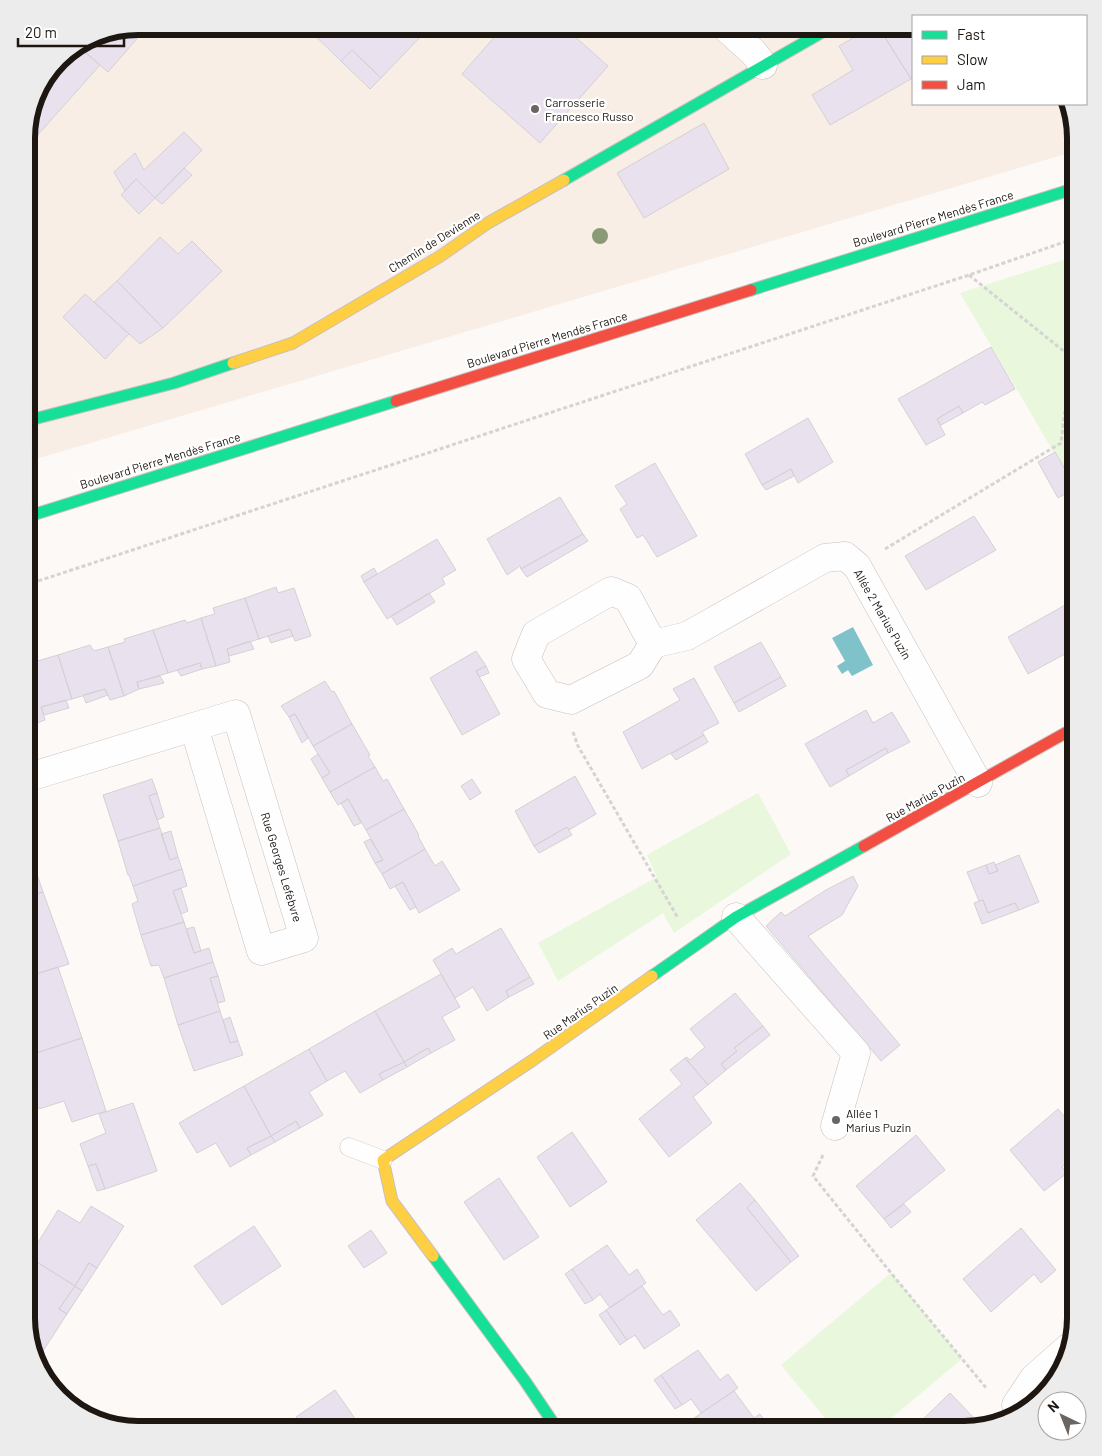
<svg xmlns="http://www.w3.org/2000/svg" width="1102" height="1456" viewBox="0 0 1102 1456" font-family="Barlow,sans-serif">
<rect width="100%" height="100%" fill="#fcf9f7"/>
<!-- built -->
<path fill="#f8eee6" d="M138,26H913V104H1065L1076,138V151L26,462L27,131L38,88L64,54L96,35Z"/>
<!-- green -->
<path fill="#e9f7dd" d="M1076,256V490L960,293Z
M758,793L791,854L674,933L663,913L558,981L538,943L657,877L647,855Z
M891,1273L962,1359L877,1430H835L781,1365Z"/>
<!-- water -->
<path fill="#80c2ca" d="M853,627L873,665L852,676L848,670L842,674L837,666L845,661L832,638Z"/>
<!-- building -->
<path fill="#e9e2ee" stroke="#d4d1d4" d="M138,26H148L108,72L78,46L96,35Z
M305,26H420L419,27L425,32L381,78L352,50L341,61Z
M504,26H563L608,66L540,143L462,74Z
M874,26H878L911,79L830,125L812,95L853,70L839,46Z
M878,26H913V77L911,79Z
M78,46L100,65L27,147V131L38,88L64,54Z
M352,50L381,78L370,89L341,61Z
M704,123L729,169L644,218L617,173Z
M184,132L202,150L155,198L136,179L125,191L114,172L135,153L144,170Z
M184,168L192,175L162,204L155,198Z
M136,179L155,198L139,214L121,195Z
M160,237L178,254L192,241L222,271L163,328L117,281Z
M117,281L163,328L140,344L94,302Z
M85,294L129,334L105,359L63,317Z
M991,347L1015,389L985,405L982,402L963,413L959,406L937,419L945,435L926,445L898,399Z
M959,406L963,413L941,425L937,419Z
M808,418L833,462L798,483L791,469L762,485L745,454Z
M1055,452L1076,488L1058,498L1038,462Z
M655,463L697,536L657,557L643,535L637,538L620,509L627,504L615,486Z
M791,469L794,476L766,490L762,485Z
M560,497L583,534L521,569L520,566L507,575L487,539Z
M974,516L996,550L926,590L905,556Z
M583,534L588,541L527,577L521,569Z
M437,539L456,570L442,578L445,584L387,619L364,582Z
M374,568L377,574L364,582L361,576Z
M276,587L278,593L294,588L311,636L295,641L290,629L259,639L245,598Z
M429,593L435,602L397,625L391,616Z
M245,598L259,639L227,649L230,662L216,666L201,618L215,614L213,608Z
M1076,599V635H1074L1076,637V648L1028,674L1008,637Z
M201,618L216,666L202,669L200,663L168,673L153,630L185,620L187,623Z
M290,629L293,636L271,643L268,636Z
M153,630L168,673L137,682L139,689L124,696L108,647L125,642L124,639Z
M250,641L254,649L229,656L227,649Z
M761,642L781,677L734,703L714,667Z
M90,645L94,651L108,647L124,696L110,700L105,689L72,699L58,655Z
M476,651L486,666L476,671L500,714L462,735L430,678Z
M58,655L72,699L41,707L45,720L32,725L26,709V672L30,671L27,664Z
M200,663L202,669L181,676L177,670Z
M486,666L489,673L479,677L476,671Z
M160,676L164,683L139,689L137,682Z
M781,677L786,686L739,712L734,703Z
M694,678L719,723L702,732L704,735L642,769L623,732L680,700L673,689Z
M325,681L332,692L334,691L352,724L313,746L295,714L289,717L281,706Z
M105,689L108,695L86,703L83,695Z
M66,700L69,708L44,715L41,707Z
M866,710L873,723L892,712L910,742L888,753L886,748L846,770L849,776L830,787L805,744Z
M295,714L308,738L302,743L289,717Z
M352,724L370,755L368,756L375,767L330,792L322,778L330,773L313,746Z
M704,735L708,742L676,760L671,754Z
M886,748L888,753L849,776L846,770Z
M318,754L330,773L322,778L311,759Z
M375,767L383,781L387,779L404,809L366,830L348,799L338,805L330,792Z
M575,776L596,814L569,830L567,827L534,846L515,811Z
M152,779L157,793L149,796L160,828L118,841L103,795Z
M472,779L481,793L470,800L461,786Z
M157,793L164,817L157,820L149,796Z
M348,799L361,823L354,826L341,803Z
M404,809L419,835L418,836L425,849L382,874L375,863L383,860L366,830Z
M567,827L572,835L539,853L534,846Z
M160,828L170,860L178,857L182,869L133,886L129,875H128L118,841Z
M171,831L178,857L170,860L161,834Z
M370,839L383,860L375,863L364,842Z
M26,842L43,892L26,897Z
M425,849L435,866L442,861L460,890L419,913L403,882L390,889L382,874Z
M1019,855L1039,902L1019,910L1015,903L988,913L983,900L979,901L967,872L986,865L989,874L998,871L995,865Z
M994,862L998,871L989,874L986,865Z
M182,869L187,886L173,891L184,922L141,935L132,904L138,901L133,886Z
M853,876L858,886L842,915L808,936L900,1045L881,1061L766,926L781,912L785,916L826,890Z
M403,882L416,907L410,910L395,886Z
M181,888L188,911L181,914L173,891Z
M43,892L69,964L33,975L26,955V897Z
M983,900L988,913L1015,903L1019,910L982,924L974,903Z
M184,922L194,953L209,948L213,962L164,978L159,965L151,966L141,935Z
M194,927L201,951L194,953L186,929Z
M501,928L530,977L506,991L509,997L487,1011L473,987L455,998L433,960L452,948L456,954Z
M213,962L218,976L210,978L220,1011L178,1025L164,978Z
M58,967L82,1038L30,1055L26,1046V1001L30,999L26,988V977Z
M441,974L460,1007L442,1017L455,1040L431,1053L428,1048L404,1062L375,1011Z
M218,976L225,1001L218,1003L210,978Z
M530,977L534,984L509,997L506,991Z
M735,993L763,1026L734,1048L737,1051L721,1064L726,1070L708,1085L685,1058L687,1057L690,1060L705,1047L690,1029Z
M220,1011L230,1043L238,1041L243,1055L194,1071L178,1025Z
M375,1011L404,1062L379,1074L383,1080L360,1093L345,1071L327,1081L309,1049Z
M230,1017L238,1041L230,1043L223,1020Z
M763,1026L770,1035L726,1070L721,1064L737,1051L734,1048Z
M82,1038L106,1111L72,1122L64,1101L39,1109L30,1085L38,1082L30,1055Z
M428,1048L431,1053L407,1067L404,1062Z
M309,1049L327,1081L309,1092L323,1115L300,1128L296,1121L271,1136L244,1086Z
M30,1055L38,1082L30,1085L26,1072V1057Z
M685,1058L708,1085L693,1097L712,1123L669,1157L639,1119L682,1084L670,1070Z
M404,1062L407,1067L383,1080L379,1074Z
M244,1086L271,1136L247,1148L251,1155L230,1167L216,1143L197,1153L179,1123Z
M133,1103L157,1171L105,1189L96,1164L88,1166L80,1144L106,1133L99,1114Z
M1058,1109L1076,1130V1156L1062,1167L1067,1173L1044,1191L1010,1150Z
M296,1121L300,1128L275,1142L271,1136Z
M572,1132L607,1182L570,1207L537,1157Z
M916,1135L945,1170L884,1219L856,1186Z
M271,1136L275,1142L251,1155L247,1148Z
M96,1164L105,1189L97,1191L88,1166Z
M499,1178L539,1237L504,1260L464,1202Z
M740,1183L755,1200L747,1208L791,1262L756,1291L696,1220Z
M755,1200L799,1256L791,1262L747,1208Z
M904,1204L911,1212L891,1228L884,1219Z
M91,1206L124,1226L97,1268L89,1263L75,1286L29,1257L58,1210L80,1223Z
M254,1226L281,1266L222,1305L194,1266Z
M1021,1228L1056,1270L1041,1283L1034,1274L991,1312L963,1279Z
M371,1230L387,1253L364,1268L348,1246Z
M607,1245L629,1275L637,1269L646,1283L610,1308L600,1294L593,1300L572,1269Z
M29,1257L75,1286L59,1309L67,1314L41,1354L36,1350L26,1318V1260Z
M89,1263L97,1268L82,1291L75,1286Z
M572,1269L593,1300L585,1304L565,1274Z
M75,1286L82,1291L67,1314L59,1309Z
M642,1286L663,1315L670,1310L680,1325L644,1349L635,1335L627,1340L606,1310Z
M606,1310L627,1340L620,1345L599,1315Z
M698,1350L720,1380L728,1374L738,1388L701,1413L691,1399L682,1405L661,1375Z
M661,1375L682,1405L675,1409L654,1380Z
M335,1390L363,1430H305L296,1417Z
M734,1391L754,1418L760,1414L770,1428L767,1430H707L697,1416Z
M950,1393L974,1418L963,1430H912Z
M697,1416L707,1430H697L690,1421Z
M464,1420L470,1430H449Z"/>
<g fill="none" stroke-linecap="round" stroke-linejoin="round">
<!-- lane casing -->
<g stroke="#c7c1be" stroke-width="19">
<path id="lane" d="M349,1147L383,1160"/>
</g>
<!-- street casing -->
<g stroke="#c7c1be" stroke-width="29">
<path id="street" d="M724,26L753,52L763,65
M653,644L628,598L611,591L536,634L526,659L547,694L571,700L640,665L653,644L687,636L825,558L845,556L857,566L978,783
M26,778L236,714L304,938L261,951L194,727
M736,917L856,1053L835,1126
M1022,1412L1016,1405L1034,1378L1068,1348"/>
</g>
<!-- fast casing -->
<g stroke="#c7c1be" stroke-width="13">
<path id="fast" d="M564,180L833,26
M751,290L1076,188
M26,421L174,383L233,363
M26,517L396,401
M652,976L736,917L864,846
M433,1256L525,1381L558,1430"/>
</g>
<!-- slow casing -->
<g stroke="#c7c1be" stroke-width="13">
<path id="slow" d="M233,363L293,343L439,257L488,223L564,180
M433,1256L392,1201L383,1160L533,1060L652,976"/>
</g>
<!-- jam casing -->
<g stroke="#c7c1be" stroke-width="13">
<path id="jam" d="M396,401L751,290
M864,846L1076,727"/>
</g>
<!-- path -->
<path stroke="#d5d4d2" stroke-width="3" stroke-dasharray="4 2.5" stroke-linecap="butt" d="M969,275L1076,361
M885,549L1061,443L1076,319
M26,585L969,275L1076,238
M573,732L578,746L678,918
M823,1155L813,1176L891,1273L987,1389"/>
<!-- lane -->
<use href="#lane" stroke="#fffefe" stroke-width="18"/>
<!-- street -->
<use href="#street" stroke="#fffefe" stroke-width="28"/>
<!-- fast -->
<use href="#fast" stroke="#16e098" stroke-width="11"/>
<!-- slow -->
<use href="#slow" stroke="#ffcf43" stroke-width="11"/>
<!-- jam -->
<use href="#jam" stroke="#f24e42" stroke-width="11"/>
</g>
<!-- trees -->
<circle fill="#8a9a76" cx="600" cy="236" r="8"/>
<!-- markers -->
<g fill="#6b6562" stroke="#fff" stroke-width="2">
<circle cx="535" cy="109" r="5"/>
<circle cx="836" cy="1120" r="5"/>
</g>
<g text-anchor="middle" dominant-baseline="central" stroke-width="4.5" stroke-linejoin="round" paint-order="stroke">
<!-- poi labels -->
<g font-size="12" fill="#1d1611" stroke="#fff" text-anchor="start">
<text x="545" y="102">Carrosserie<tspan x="545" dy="14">Francesco Russo</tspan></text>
<text x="846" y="1113">Allée 1<tspan x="846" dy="14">Marius Puzin</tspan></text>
</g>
<!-- street labels -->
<g font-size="12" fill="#1d1611" stroke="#fff">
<text transform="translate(933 218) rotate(-17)">Boulevard Pierre Mendès France</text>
<text transform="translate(434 241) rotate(-32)">Chemin de Devienne</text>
<text transform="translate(547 339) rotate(-17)">Boulevard Pierre Mendès France</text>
<text transform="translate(160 460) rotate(-17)">Boulevard Pierre Mendès France</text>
<text transform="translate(883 614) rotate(60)">Allée 2 Marius Puzin</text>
<text transform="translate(925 797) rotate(-29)">Rue Marius Puzin</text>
<text transform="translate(282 867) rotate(73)">Rue Georges Lefèbvre</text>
<text transform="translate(580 1011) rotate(-35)">Rue Marius Puzin</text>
</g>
</g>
<!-- crop -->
<path d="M0 0H1102V1456H0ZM138 35H964A103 103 0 0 1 1067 138V1318A103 103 0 0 1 964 1421H138A103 103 0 0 1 35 1318V138A103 103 0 0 1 138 35Z" fill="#edecec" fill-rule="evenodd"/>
<path fill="none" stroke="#1d1611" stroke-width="6" d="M138 35H964A103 103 0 0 1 1067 138V1318A103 103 0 0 1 964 1421H138A103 103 0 0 1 35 1318V138A103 103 0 0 1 138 35Z"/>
<!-- legend -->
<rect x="912" y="15" width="175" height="90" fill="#ffffff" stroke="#a5a2a0"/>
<rect x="922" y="31" width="25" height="8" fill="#16e098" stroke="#a5a2a0"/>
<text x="957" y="40" font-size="15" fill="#1d1611">Fast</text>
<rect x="922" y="56" width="25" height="8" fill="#ffcf43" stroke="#a5a2a0"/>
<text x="957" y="65" font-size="15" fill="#1d1611">Slow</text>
<rect x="922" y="81" width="25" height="8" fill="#f24e42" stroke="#a5a2a0"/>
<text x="957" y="90" font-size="15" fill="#1d1611">Jam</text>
<!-- north arrow -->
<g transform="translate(1062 1416) rotate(317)"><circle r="24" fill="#ffffff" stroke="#a5a2a0"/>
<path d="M0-4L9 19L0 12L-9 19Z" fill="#6b6562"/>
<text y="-8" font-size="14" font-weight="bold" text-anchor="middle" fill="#1d1611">N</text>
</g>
<!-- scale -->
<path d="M18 38v8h106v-8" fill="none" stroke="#1d1611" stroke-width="2.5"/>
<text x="25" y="38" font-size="15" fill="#1d1611" stroke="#ffffff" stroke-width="4" paint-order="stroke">20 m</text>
</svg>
